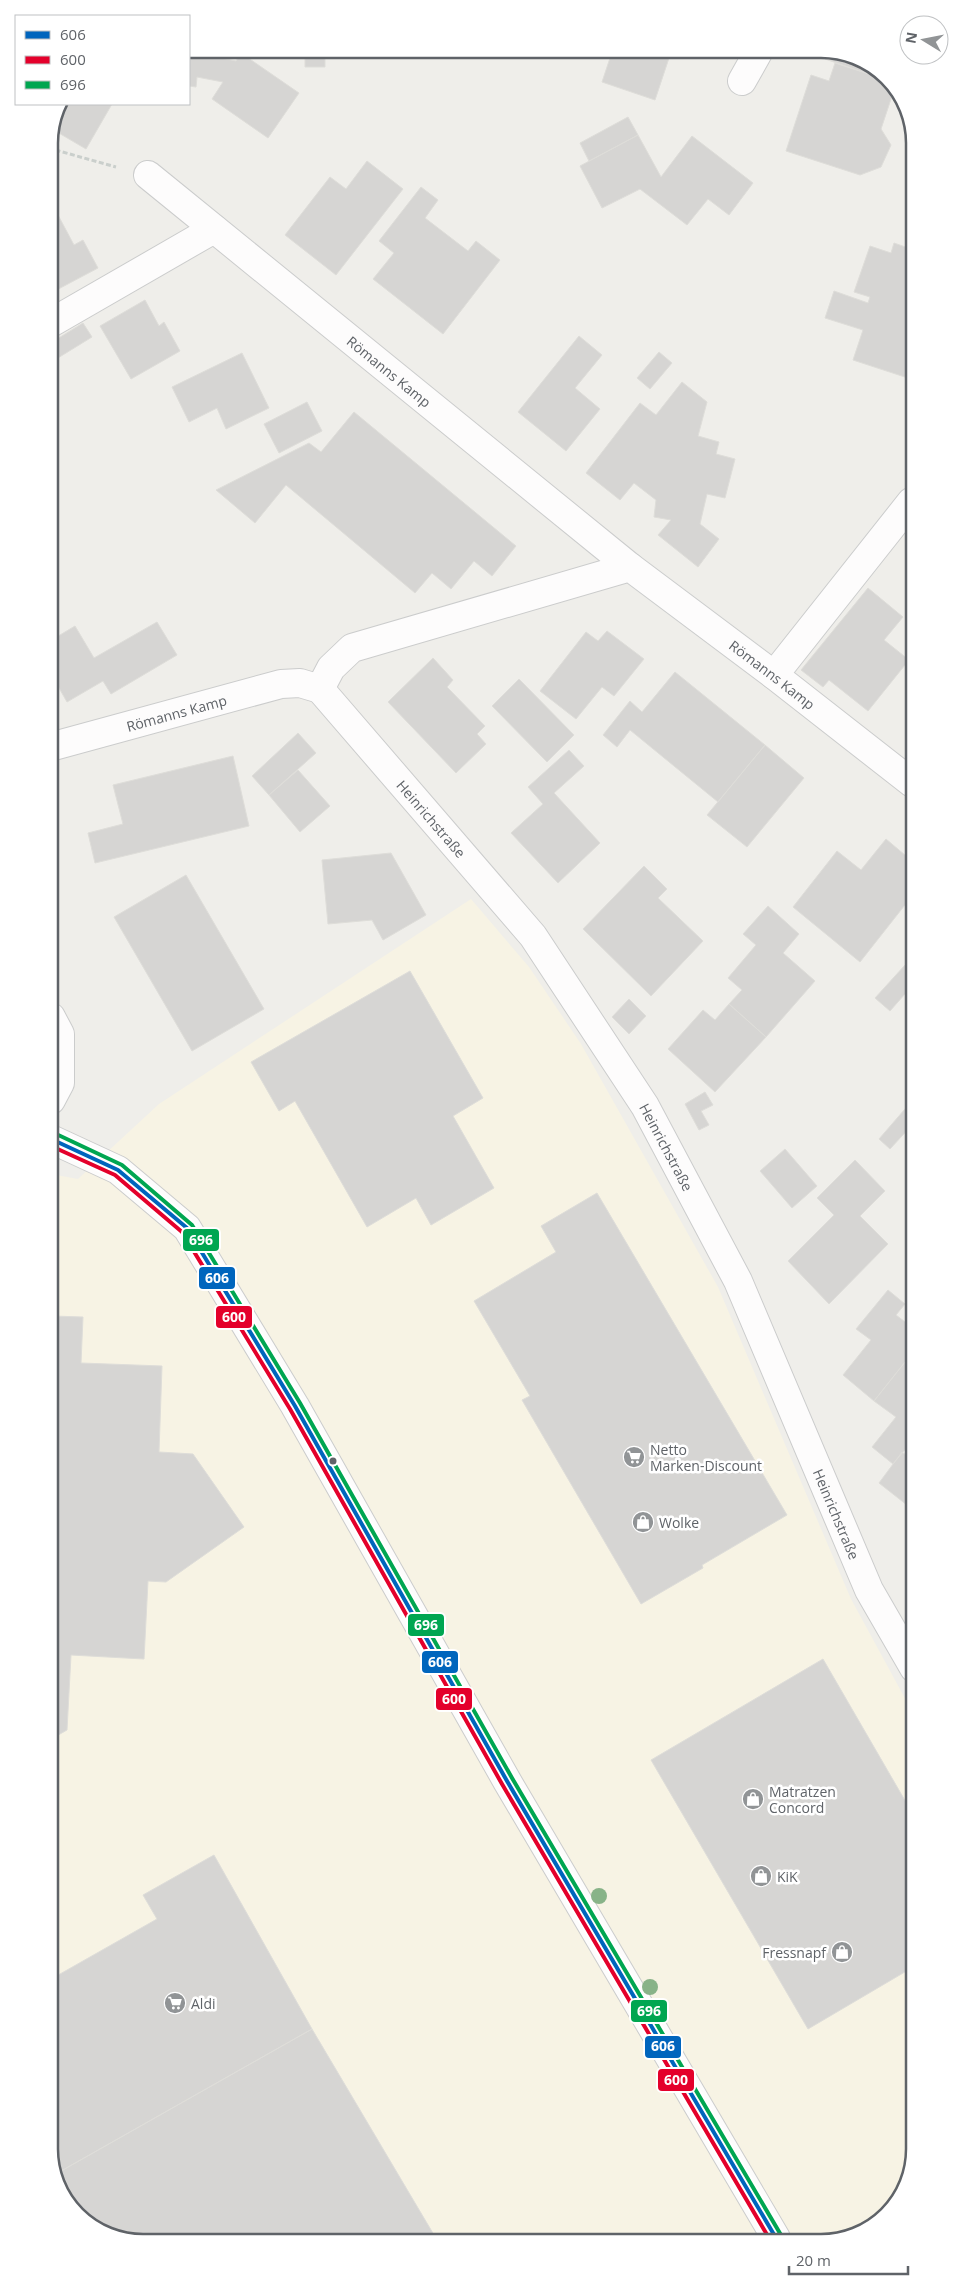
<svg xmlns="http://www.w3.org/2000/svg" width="964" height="2291" viewBox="0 0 964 2291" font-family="'Open Sans',sans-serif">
<rect width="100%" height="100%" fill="#efeeea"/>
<!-- commercial -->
<path fill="#f7f3e4" d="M471,899L529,967L581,1044L718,1287L851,1599L914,1715L915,2149L896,2205L851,2237L136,2242L85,2223L54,2178L51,1174L78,1179L159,1104Z"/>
<!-- building -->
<path fill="#d6d5d3" stroke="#deddd9" d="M189,49H203L202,54L236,61L241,53L299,93L268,138L212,99L223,82L197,77L196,87L189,86Z
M305,49H325V67H305Z
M597,49H672L655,100L602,82L610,58L595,54Z
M828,49L879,68L887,80L825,59Z
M835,63L887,80L894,90L881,129L891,145L881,167L860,175L786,151L811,75L829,81Z
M64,104H112L86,149L52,129Z
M628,117L638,135L589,161L580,143Z
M638,135L661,177L692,136L753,183L729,215L708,199L687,225L640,189L602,208L580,166Z
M367,161L403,189L336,275L285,235L330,177L346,189Z
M421,187L438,200L425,218L468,251L476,241L500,260L443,334L373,279L394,253L379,241Z
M58,215L74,245L83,240L98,268L49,294V220Z
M894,243L911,249V379L853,360L863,330L825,318L834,291L868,303L870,297L854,292L870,246L891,253Z
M145,300L159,326L164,322L180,351L131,379L100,326Z
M83,323L92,337L53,361L49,355V344Z
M579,336L602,355L575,388L600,409L566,451L518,412Z
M659,352L672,363L650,389L637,378Z
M242,353L269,408L226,429L217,408L189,422L172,387Z
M682,382L707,402L698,436L719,442L716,454L735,459L725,498L707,494L700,524L719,539L698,567L658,535L671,520L654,517L656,500L634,483L620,500L586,473L640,403L656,415Z
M307,402L322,431L279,453L264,424Z
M354,412L516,546L492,576L474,561L451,589L432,573L415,593L286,485L255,523L216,490L309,443L321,452Z
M868,588L903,617L884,640L909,660L868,711L829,680L823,687L801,670Z
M157,622L177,655L111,694L103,681L67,702L50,672V641L75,626L94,658Z
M607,631L644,659L614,696L602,687L576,719L540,691L586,632L598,641Z
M433,658L453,680L447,687L485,726L477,734L486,744L456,773L388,702Z
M675,672L765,745L718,802L630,730L617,747L603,735L630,701L642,712Z
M519,679L574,735L547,762L492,706Z
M298,733L316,753L269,795L252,776Z
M765,745L804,778L747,847L707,815Z
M569,750L584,766L554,793L600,843L558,883L511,833L543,804L528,787Z
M233,756L249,826L95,863L88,833L123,824L113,785Z
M298,770L330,806L300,832L269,795Z
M886,839L912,861V896L860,962L793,907L837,851L861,870Z
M391,853L426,915L383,940L372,920L328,924L322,860Z
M644,866L667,889L658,898L703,941L651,996L583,929Z
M186,875L264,1009L192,1051L114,917Z
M768,906L799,934L783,953L815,981L766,1037L729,1004L742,990L728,978L756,945L743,934Z
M905,965L912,971V986L890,1011L875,998Z
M410,971L483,1098L453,1116L494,1188L431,1225L416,1198L367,1227L295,1101L279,1111L251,1062Z
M629,999L646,1016L629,1034L612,1017Z
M729,1004L766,1037L715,1092L668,1049L703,1010L715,1020Z
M705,1092L713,1105L701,1111L709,1125L699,1130L685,1104Z
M911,1102L913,1124L890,1149L879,1139Z
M785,1149L817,1186L792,1208L760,1171Z
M855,1160L885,1191L860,1216L888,1244L829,1304L788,1261L834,1215L817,1198Z
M597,1193L787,1515L702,1565L703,1568L641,1604L522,1400L530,1396L474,1301L556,1252L541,1226Z
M888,1290L905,1304L896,1315L913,1328V1352L874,1401L843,1375L871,1340L856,1329Z
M52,1316L83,1317L81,1363L162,1366L159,1452L193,1454L244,1527L166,1582L148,1581L144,1659L71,1655L67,1730L53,1738Z
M913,1352V1409L910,1414L913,1417L914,1439L893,1464L872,1447L896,1417L874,1401Z
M902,1452L914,1461L912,1509L879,1483Z
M823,1659L914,1816L915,1966L808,2029L651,1760Z
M214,1855L312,2029L54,2175L53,1978L157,1919L143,1895Z
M312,2029L437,2240L136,2242L85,2223L54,2178V2175Z"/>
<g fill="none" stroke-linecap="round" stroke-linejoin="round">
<!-- minor casing -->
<g stroke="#cbcccc" stroke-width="30">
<g id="minor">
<path d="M742,81L760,49"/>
<path id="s1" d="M148,175L630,567"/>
<path d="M49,324L214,229"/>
<path d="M774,675L911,502"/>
<path id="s2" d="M320,689L533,936L645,1106L738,1281L869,1590L914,1668"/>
<path id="s3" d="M50,747L281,684L300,683L320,689L331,668L352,648L630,567L774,675L912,783"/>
<path d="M51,1017L60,1034V1083L51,1100"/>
<path d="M51,1139L118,1170L187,1228L295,1406L507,1781L776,2238"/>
</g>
</g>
<!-- path -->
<path stroke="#cacfcc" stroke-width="3" stroke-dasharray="5 2.5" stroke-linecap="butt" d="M49,146L59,151L116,167"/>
<!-- minor -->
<use href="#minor" stroke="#fdfcfc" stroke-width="28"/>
<!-- bus-1 casing -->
<g stroke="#fff" stroke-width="8">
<path id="bus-1" d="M51,1139L118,1170L187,1228L295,1406L507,1781L776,2238"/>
</g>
<!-- bus-2 casing -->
<g stroke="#fff" stroke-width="8">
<path id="bus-2" d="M51,1146L115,1175L182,1232L290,1409L502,1784L769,2238"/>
</g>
<!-- bus-3 casing -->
<g stroke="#fff" stroke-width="8">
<path id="bus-3" d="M54,1133L122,1165L192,1225L300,1403L512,1778L781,2235"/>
</g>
<!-- bus-1 -->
<use href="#bus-1" stroke="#0065bd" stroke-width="4"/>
<!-- bus-2 -->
<use href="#bus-2" stroke="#e4002b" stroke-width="4"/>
<!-- bus-3 -->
<use href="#bus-3" stroke="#00a651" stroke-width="4"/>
</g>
<!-- trees -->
<g fill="#88b388">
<circle cx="599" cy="1896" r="8"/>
<circle cx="650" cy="1987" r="8"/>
</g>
<!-- icons -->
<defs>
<g id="supermarket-disc" transform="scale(1.125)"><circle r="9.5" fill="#919496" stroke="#fff"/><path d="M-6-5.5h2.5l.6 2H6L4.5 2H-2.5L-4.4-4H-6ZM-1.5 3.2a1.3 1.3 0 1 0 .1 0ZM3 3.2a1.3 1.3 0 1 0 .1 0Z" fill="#fff"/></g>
<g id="shop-disc" transform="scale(1.125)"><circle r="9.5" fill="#919496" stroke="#fff"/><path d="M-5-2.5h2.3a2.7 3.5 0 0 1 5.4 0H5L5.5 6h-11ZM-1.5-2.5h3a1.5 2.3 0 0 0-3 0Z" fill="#fff"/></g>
</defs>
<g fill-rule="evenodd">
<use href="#supermarket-disc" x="634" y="1457"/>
<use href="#shop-disc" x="643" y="1522"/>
<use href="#shop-disc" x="753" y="1799"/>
<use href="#shop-disc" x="761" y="1876"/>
<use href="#shop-disc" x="842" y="1952"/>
<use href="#supermarket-disc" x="175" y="2003"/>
</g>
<!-- markers -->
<circle fill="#5f6368" stroke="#fff" stroke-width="2" cx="333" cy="1461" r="4.5"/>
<g text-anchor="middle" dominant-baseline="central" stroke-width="5" stroke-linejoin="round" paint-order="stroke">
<!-- street labels -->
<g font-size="14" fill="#5f6368" stroke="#fff">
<text stroke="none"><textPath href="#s1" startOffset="311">Römanns Kamp</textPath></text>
<text stroke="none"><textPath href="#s3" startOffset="800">Römanns Kamp</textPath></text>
<text stroke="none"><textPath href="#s3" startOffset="131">Römanns Kamp</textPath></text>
<text stroke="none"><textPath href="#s2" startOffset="171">Heinrichstraße</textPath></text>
<text stroke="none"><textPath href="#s2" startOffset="576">Heinrichstraße</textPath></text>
<text stroke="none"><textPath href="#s2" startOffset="981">Heinrichstraße</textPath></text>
</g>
<!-- poi labels -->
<g font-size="14" fill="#5f6368" stroke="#fff" text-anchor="start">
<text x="650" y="1449">Netto<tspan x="650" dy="16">Marken-Discount</tspan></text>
<text x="659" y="1522">Wolke</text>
<text x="769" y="1791">Matratzen<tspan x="769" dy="16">Concord</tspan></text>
<text x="777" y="1876">KiK</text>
<text x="826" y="1952" text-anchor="end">Fressnapf</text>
<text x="191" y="2003">Aldi</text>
</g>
</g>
<!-- crop -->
<path d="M0 0H964V2291H0ZM143 58H821A85 85 0 0 1 906 143V2149A85 85 0 0 1 821 2234H143A85 85 0 0 1 58 2149V143A85 85 0 0 1 143 58Z" fill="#fff" fill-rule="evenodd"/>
<path fill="none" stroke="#5f6368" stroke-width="2.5" d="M143 58H821A85 85 0 0 1 906 143V2149A85 85 0 0 1 821 2234H143A85 85 0 0 1 58 2149V143A85 85 0 0 1 143 58Z"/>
<g stroke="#fff" stroke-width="2">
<rect x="182" y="1228" width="38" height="24" rx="5" fill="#00a651"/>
<rect x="198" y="1266" width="38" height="24" rx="5" fill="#0065bd"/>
<rect x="215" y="1305" width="38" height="24" rx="5" fill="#e4002b"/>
<rect x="407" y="1613" width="38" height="24" rx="5" fill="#00a651"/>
<rect x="421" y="1650" width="38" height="24" rx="5" fill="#0065bd"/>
<rect x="435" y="1687" width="38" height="24" rx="5" fill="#e4002b"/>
<rect x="630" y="1999" width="38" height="24" rx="5" fill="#00a651"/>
<rect x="644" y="2035" width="38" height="24" rx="5" fill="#0065bd"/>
<rect x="657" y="2068" width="38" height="24" rx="5" fill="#e4002b"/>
</g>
<g font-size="14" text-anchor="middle" font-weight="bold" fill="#fff">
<text x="201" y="1245">696</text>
<text x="217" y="1283">606</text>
<text x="234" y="1322">600</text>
<text x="426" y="1630">696</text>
<text x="440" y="1667">606</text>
<text x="454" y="1704">600</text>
<text x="649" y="2016">696</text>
<text x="663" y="2051">606</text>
<text x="676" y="2085">600</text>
</g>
<!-- legend -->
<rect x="15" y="15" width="175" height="90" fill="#ffffff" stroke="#bfc1c3"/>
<rect x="25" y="31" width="25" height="8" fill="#0065bd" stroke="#bfc1c3"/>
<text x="60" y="40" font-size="15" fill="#5f6368">606</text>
<rect x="25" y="56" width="25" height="8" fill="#e4002b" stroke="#bfc1c3"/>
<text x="60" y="65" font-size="15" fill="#5f6368">600</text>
<rect x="25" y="81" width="25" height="8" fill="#00a651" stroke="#bfc1c3"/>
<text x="60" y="90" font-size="15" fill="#5f6368">696</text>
<!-- north arrow -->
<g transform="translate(924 40) rotate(280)"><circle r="24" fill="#ffffff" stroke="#bfc1c3"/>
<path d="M0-4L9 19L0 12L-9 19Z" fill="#919496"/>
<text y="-8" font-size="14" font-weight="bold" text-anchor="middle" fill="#5f6368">N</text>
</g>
<!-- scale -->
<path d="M789 2266v8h119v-8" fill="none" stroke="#5f6368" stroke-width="2.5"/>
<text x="796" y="2266" font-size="15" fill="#5f6368" stroke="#ffffff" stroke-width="4" paint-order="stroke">20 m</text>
</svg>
